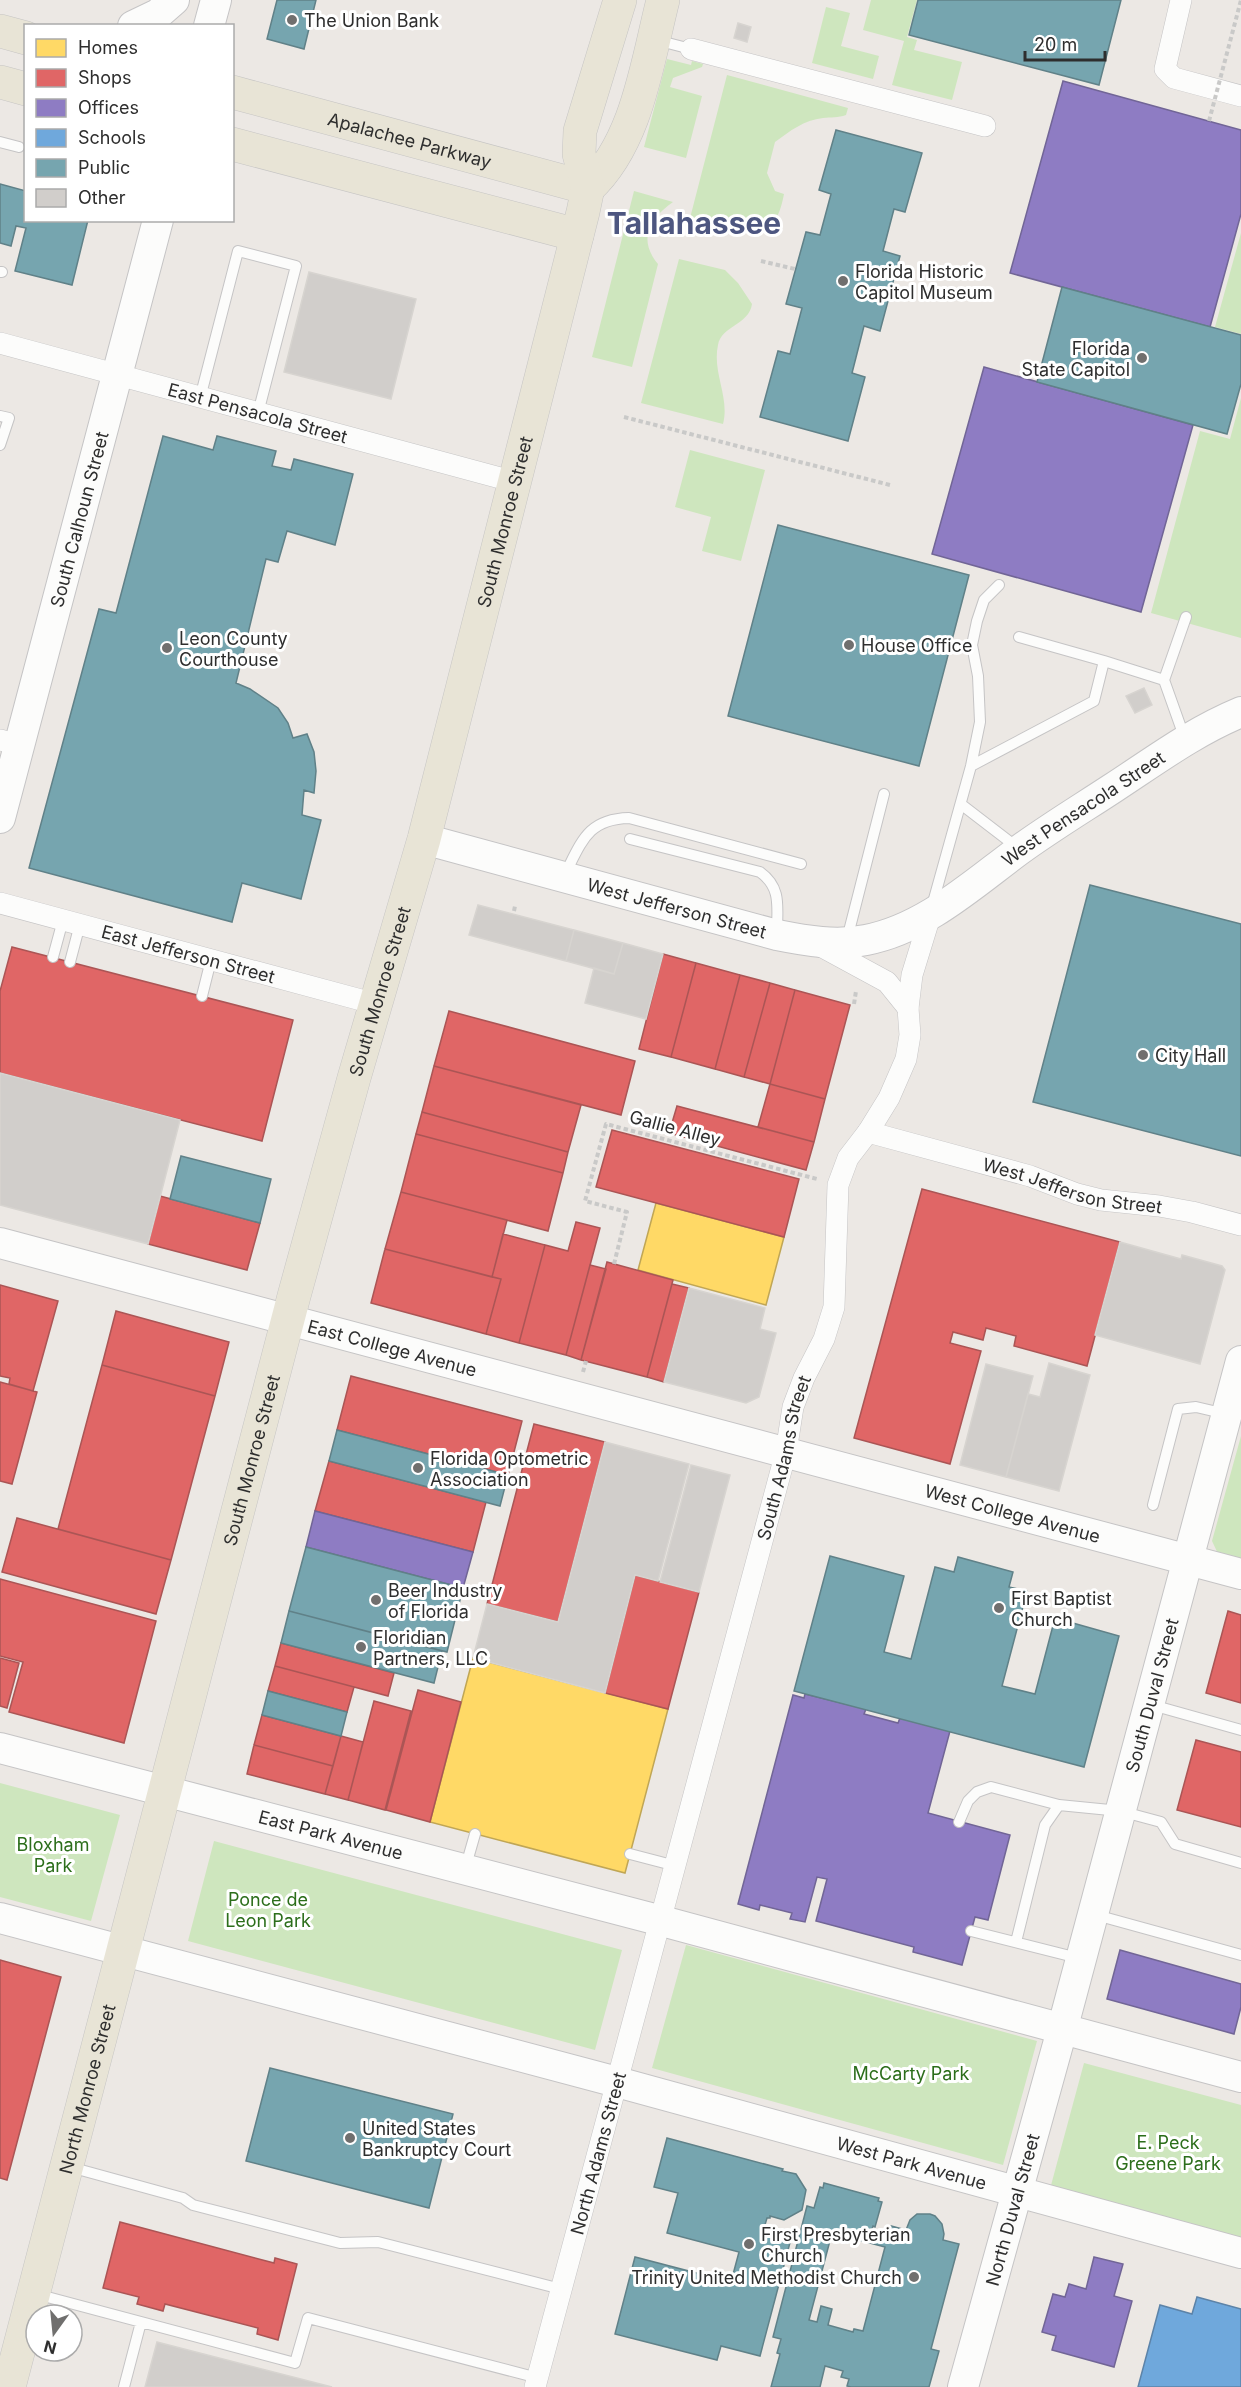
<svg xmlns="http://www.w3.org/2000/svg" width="1241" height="2387" viewBox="0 0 1241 2387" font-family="Inter,sans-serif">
<rect width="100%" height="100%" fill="#ece8e4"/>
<!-- green -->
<path fill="#cee6be" d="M871,0H917L907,37L917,40L914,50L962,62L952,100L892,85L904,41L863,30Z
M826,7L850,13L841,46L879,56L873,79L812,63Z
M667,59L691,65L692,61L703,64L702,67L673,78L670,87L702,96L686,158L644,147Z
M727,75L848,108L846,115C838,118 831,117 823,118C804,120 790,131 775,142L767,173L775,191L784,194C775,240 765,211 741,235L689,222Z
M634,191L673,202C650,218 637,239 658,264L632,367L592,357Z
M1241,233V334L1215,327Z
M679,259L725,270L738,283L752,304C749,325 721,326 718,345C712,373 730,397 723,424L641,403Z
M1241,398V638L1151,613L1200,431L1230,439Z
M690,450L765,470L741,561L702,551L711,517L675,507Z
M1241,1436V1564L1220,1558L1212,1541Z
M0,1783L120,1815L91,1921L0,1897Z
M214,1841L622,1950L595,2050L188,1941Z
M686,1945L1037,2041L1003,2165L652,2068Z
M1084,2063L1241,2105V2240L1050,2189Z"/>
<!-- homes -->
<path fill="#ffd966" stroke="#c0a655" stroke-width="1.5" d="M656,1203L784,1237L766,1305L638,1270Z
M473,1658L668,1709L625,1873L430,1822Z"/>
<!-- shops -->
<path fill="#e06666" stroke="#ab5555" stroke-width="1.5" d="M12,947L293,1020L262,1141L0,1073V991Z
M663,954L696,963L671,1057L639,1049Z
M696,963L740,975L715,1069L671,1057Z
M740,975L770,983L744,1077L715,1069Z
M770,983L795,990L770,1084L744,1077Z
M795,990L850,1005L825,1099L770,1084Z
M449,1011L635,1061L621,1115L434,1066Z
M434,1066L581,1105L568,1152L422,1112Z
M770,1084L825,1099L814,1142L758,1127Z
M677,1106L814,1142L806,1170L669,1133Z
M422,1112L568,1152L563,1173L416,1134Z
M612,1130L799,1179L784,1237L596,1187Z
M416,1134L563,1173L548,1231L401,1192Z
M922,1189L1120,1242L1087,1366L1014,1346L1016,1336L986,1328L983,1340L953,1332L950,1343L981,1351L950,1464L854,1438Z
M401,1192L507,1220L492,1277L385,1249Z
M160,1196L260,1223L247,1270L148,1244Z
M576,1222L600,1228L566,1355L519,1343L545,1245L568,1251Z
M503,1234L545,1245L519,1343L486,1334L501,1279L492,1277Z
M385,1249L501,1279L486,1334L371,1303Z
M607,1262L673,1280L647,1377L581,1360Z
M590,1265L606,1269L581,1360L566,1355Z
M672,1284L689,1288L664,1382L647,1377Z
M0,1285L58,1301L33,1391L9,1384L10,1378L0,1376Z
M116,1311L229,1342L215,1396L102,1365Z
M102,1365L215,1396L171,1560L58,1529Z
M351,1376L522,1421L508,1475L337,1430Z
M0,1382L37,1392L12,1484L0,1481Z
M534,1424L605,1442L558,1622L487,1604Z
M329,1461L486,1502L473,1552L315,1511Z
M17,1518L171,1560L156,1614L2,1572Z
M635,1575L699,1592L668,1709L605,1693Z
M0,1579L156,1621L124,1743L9,1712L23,1662L0,1656Z
M1228,1611L1241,1615V1703L1206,1693Z
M281,1643L394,1673L388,1696L275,1666Z
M0,1658L19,1663L7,1708L0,1706Z
M275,1666L354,1687L347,1712L268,1691Z
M418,1690L461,1702L430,1822L386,1810Z
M374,1701L411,1711L385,1810L348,1800Z
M262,1715L341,1736L333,1766L254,1745Z
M341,1736L363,1742L348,1800L325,1794Z
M1196,1740L1241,1752V1827L1177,1810Z
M254,1745L333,1766L325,1794L247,1774Z
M0,1960L61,1977L7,2180L0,2178Z
M120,2222L274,2263L275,2258L297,2264L278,2340L257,2334L258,2328L165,2304L163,2311L137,2304L139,2297L103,2288Z"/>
<!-- offices -->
<path fill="#8e7cc3" stroke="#716596" stroke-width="1.5" d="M1063,81L1241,130V214L1210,327L1010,273Z
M984,367L1193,425L1141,612L932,554Z
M315,1511L473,1552L463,1588L306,1547Z
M805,1694L866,1709L864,1714L898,1723L900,1718L950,1731L928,1813L1010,1835L988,1920L975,1917L962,1965L913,1952L914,1947L816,1921L827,1879L817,1877L805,1922L790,1919L792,1913L760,1905L759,1910L738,1904L793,1695L804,1698Z
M1120,1950L1241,1984V2007L1234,2034L1107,1999Z
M1094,2257L1123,2264L1114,2296L1132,2301L1114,2367L1052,2350L1056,2336L1042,2332L1053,2294L1065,2297L1069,2284L1086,2289Z"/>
<!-- schools -->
<path fill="#6fa8dc" stroke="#5c83a8" stroke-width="1.5" d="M1197,2297L1241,2309V2387H1138L1160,2305L1192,2314Z"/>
<!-- public -->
<path fill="#76a5af" stroke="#608188" stroke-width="1.5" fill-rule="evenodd" d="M277,0H316L304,49L267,39Z
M918,0H1121L1099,85L909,35Z
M836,130L922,153L905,212L894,209L883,251L900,256L880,331L864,326L852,373L865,377L848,441L760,417L778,351L790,354L802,308L786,304L806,232L820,235L831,194L819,190Z
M0,184L26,191V220H88L72,285L15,271L26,228L16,226L11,246L0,243Z
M1062,287L1241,335V384L1227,434L1037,382Z
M163,436L213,450L217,436L276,451L272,466L291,470L294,459L353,474L335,545L287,531L278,562L266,559L236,683L250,689L278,708L288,723L293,738L307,734L314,752L316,771L314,793L304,790L302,815L321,820L301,899L242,883L232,922L29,868L99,609L116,613Z
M778,525L969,575L919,766L728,716Z
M1090,885L1241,924V1156L1033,1102Z
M181,1156L271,1179L260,1223L170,1199Z
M337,1430L508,1475L500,1506L329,1461Z
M306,1547L463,1588L447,1652L289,1611Z
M830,1556L904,1576L884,1652L911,1659L935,1567L954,1572L958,1557L1013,1572L1009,1587L1027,1591L1002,1686L1035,1694L1055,1618L1119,1636L1084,1767L794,1691Z
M289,1611L442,1651L434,1683L281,1643Z
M268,1691L347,1712L341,1736L262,1715Z
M270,2068L453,2114L429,2208L246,2161Z
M667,2138L783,2169L782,2171L796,2174L806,2190L802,2210L784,2220L770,2216V2218H767L764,2228L792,2235L760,2356L721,2346L717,2360L615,2334L635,2257L731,2282L739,2252L667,2233L678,2193L654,2187Z
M824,2183L879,2198L878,2201L882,2202L875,2227L873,2226L872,2229L889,2233L891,2226L906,2230L910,2220L917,2214H930L935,2216L942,2224L944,2234L943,2240L959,2244L931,2349L939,2351L929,2387H851L847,2386L849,2379L841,2377L843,2371L825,2366L820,2387H771L780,2354L777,2353L781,2339L773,2337L807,2206L814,2208L820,2187L823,2188ZM832,2233L885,2247L863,2331L854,2329L853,2332L828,2325L832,2309L821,2306L817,2322L809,2320Z"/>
<!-- building -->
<path fill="#d1cecb" stroke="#d7d4d0" stroke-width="1.5" d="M738,23L751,27L747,42L734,38Z
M309,272L416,299L391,399L284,372Z
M1144,688L1152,705L1135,713L1126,696Z
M478,905L574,930L566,961L469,935Z
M574,930L623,943L614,974L566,961Z
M623,943L663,954L646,1019L585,1003L594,968L614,974Z
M0,1073L180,1120L148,1244L0,1205Z
M1120,1242L1181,1259L1182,1255L1222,1266L1225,1270L1200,1364L1095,1335Z
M689,1288L765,1308L760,1329L776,1333L759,1397L746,1403L664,1382Z
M1049,1363L1090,1375L1059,1491L1006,1477L1028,1394L1040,1397Z
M986,1364L1033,1376L1006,1477L960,1465Z
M605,1442L689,1464L658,1581L635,1575L605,1693L473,1658L487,1604L558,1622Z
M691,1465L730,1475L699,1592L660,1582Z
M157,2342L332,2387H145Z"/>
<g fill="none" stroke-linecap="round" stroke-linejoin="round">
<!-- lane casing -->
<g stroke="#c5c4c5" stroke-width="12">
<path id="lane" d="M656,40L691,49
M0,142L19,147
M0,272H2
M200,398L238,251L296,266L258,413
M0,416L9,418L0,445
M1019,637L1104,661L1164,680
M1185,739L1164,680L1186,617
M971,766L1094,701L1104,661
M962,805L1018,848
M630,839L760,872C782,888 777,907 777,932
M565,874C582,841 588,819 629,818L801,864
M932,906L971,766L980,722L978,676L972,645L977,621L984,600L999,585
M847,939L884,794
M53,957L63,920
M70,962L80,924
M202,996L211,960
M1153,1505L1178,1409L1196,1407L1226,1414
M1152,1705L1241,1730
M959,1822L968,1801L977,1792L991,1787L1059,1805L1120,1811L1161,1822L1175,1844L1241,1863
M630,1854L676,1866
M465,1869L475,1834
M1096,1915L1241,1955
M971,1931L1078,1958
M1016,1942L1045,1825L1059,1805
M70,2167L183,2198L193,2205L340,2243L378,2242L561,2289
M36,2294L295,2363L308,2318L538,2378
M124,2387L141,2322"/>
</g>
<!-- street casing -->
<g stroke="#c5c4c5" stroke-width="22">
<g id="street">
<path d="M1181,0L1165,69L1174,78L1241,96"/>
<path d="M691,49L985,126"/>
<path id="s1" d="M0,343L515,482"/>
<path d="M0,740L19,745"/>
<path id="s2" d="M0,903L376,1004"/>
<path d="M817,944L887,982L908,1008"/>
<path id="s3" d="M868,1132L1030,1176L1077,1194L1101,1200L1159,1206L1192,1212L1241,1225"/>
<path id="s4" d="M535,2387L786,1452L793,1407L804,1378L824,1339L834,1307L838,1185L848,1158L868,1132L889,1098L906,1059L910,1035L908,1008L912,975L931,913"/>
</g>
</g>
<!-- secondary casing -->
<g stroke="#c5c4c5" stroke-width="32">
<g id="secondary">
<path d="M133,26L158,14L174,0"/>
<path d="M209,26L216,0"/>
<path id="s5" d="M0,818L158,220"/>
<path id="s6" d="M424,839L777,935C807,941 836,946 866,940C924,929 972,885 1018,851C1048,829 1081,809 1113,788C1156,760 1193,732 1241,712"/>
<path id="s7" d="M0,1243L1241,1574"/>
<path id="s8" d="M0,1748L662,1921L1241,2077"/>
<path id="s9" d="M0,1918L617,2082L1241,2253"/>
<path id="s10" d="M963,2387L1062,2030L1241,1361"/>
</g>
</g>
<!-- primary casing -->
<g stroke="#c6c5c4" stroke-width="34">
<g id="primary">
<path d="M0,31L26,38"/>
<path d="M0,82L26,89"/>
<path id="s11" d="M232,92L588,188"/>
<path d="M232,144L577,235"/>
<path d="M588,188C637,143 647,63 663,0"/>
<path id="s12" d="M9,2387L294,1296L354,1078L424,839L583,212L588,188L579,154L580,131L620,0"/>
</g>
</g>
<!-- path -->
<path stroke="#c9c9c8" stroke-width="4" stroke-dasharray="4.5 3" stroke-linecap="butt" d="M761,261L795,269
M890,293L914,300
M624,417L890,485
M514,911L515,906
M854,1004L856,991
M614,1264L627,1212L585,1201L606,1124L817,1179
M583,1372L586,1361"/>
<!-- lane -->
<use href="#lane" stroke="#fcfcfb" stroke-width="10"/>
<!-- street -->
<use href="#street" stroke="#fcfcfb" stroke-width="21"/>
<!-- secondary -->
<use href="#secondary" stroke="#fcfcfb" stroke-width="30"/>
<!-- primary -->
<use href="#primary" stroke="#e8e4d6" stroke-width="33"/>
<!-- path-bridge -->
<path stroke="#c9c9c8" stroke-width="4" stroke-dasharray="4.5 3" stroke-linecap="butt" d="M1209,121L1241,0"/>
</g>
<!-- markers -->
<g fill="#706f6e" stroke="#fff" stroke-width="2">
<circle cx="292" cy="20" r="6"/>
<circle cx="843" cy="281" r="6"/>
<circle cx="1142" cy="358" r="6"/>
<circle cx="849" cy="645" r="6"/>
<circle cx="167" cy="648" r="6"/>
<circle cx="1143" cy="1055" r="6"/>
<circle cx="418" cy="1468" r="6"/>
<circle cx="376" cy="1600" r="6"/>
<circle cx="999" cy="1608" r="6"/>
<circle cx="361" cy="1647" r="6"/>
<circle cx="350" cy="2138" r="6"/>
<circle cx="749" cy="2244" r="6"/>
<circle cx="914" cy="2277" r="6"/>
</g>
<g text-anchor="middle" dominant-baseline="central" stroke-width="6" stroke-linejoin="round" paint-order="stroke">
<!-- poi labels -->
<g font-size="18" fill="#2e2e2e" stroke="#fff" text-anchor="start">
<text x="304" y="20">The Union Bank</text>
<text x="855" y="271">Florida Historic<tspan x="855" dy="21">Capitol Museum</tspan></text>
<text x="1130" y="348" text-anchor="end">Florida<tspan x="1130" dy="21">State Capitol</tspan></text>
<text x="179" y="638">Leon County<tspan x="179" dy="21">Courthouse</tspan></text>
<text x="861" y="645">House Office</text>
<text x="1155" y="1055">City Hall</text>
<text x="430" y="1458">Florida Optometric<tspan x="430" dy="21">Association</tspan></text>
<text x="388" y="1590">Beer Industry<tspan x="388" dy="21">of Florida</tspan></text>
<text x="1011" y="1598">First Baptist<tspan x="1011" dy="21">Church</tspan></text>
<text x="373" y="1637">Floridian<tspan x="373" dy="21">Partners, LLC</tspan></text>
<text x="362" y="2128">United States<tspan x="362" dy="21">Bankruptcy Court</tspan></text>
<text x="761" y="2234">First Presbyterian<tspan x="761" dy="21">Church</tspan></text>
<text x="902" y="2277" text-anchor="end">Trinity United Methodist Church</text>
</g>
<!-- street labels -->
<g font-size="18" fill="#2e2e2e" stroke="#fff">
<text stroke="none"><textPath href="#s11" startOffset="184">Apalachee Parkway</textPath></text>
<text stroke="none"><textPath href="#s1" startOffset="267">East Pensacola Street</textPath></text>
<text stroke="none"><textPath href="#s5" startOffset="309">South Calhoun Street</textPath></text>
<text stroke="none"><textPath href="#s12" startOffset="1930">South Monroe Street</textPath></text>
<text stroke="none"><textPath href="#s6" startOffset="711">West Pensacola Street</textPath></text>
<text stroke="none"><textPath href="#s6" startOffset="262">West Jefferson Street</textPath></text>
<text stroke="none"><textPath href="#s2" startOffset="195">East Jefferson Street</textPath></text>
<text stroke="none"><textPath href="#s12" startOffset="1444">South Monroe Street</textPath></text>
<text transform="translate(675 1128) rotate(15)">Gallie Alley</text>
<text stroke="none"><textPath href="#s3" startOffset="212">West Jefferson Street</textPath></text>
<text stroke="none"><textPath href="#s7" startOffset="406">East College Avenue</textPath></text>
<text stroke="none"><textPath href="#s12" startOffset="958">South Monroe Street</textPath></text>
<text stroke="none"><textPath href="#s4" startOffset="962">South Adams Street</textPath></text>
<text stroke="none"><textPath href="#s7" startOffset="1048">West College Avenue</textPath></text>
<text stroke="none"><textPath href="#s10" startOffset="717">South Duval Street</textPath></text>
<text stroke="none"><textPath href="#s8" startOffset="342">East Park Avenue</textPath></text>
<text stroke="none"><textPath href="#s12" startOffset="308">North Monroe Street</textPath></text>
<text stroke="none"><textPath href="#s4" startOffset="242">North Adams Street</textPath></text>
<text stroke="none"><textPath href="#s9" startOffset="944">West Park Avenue</textPath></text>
<text stroke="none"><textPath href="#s10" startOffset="184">North Duval Street</textPath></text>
</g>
<!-- park labels -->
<g font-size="18" fill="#2c6e1b" stroke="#fff">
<text x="53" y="1844">Bloxham<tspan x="53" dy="21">Park</tspan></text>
<text x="268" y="1899">Ponce de<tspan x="268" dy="21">Leon Park</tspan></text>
<text x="911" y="2073">McCarty Park</text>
<text x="1168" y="2142">E. Peck<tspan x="1168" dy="21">Greene Park</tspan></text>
</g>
<!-- town labels -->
<g font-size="30" font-weight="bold" fill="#4d5680" stroke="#fff">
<text x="694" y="223">Tallahassee</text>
</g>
</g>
<!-- legend -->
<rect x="24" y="24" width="210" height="198" fill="#ffffff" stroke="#ababab" stroke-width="1.5"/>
<rect x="36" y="39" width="30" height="18" fill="#ffd966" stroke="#ababab" stroke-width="1.5"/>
<text x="78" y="54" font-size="18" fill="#2e2e2e">Homes</text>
<rect x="36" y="69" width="30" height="18" fill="#e06666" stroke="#ababab" stroke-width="1.5"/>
<text x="78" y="84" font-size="18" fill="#2e2e2e">Shops</text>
<rect x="36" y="99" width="30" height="18" fill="#8e7cc3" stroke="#ababab" stroke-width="1.5"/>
<text x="78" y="114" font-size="18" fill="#2e2e2e">Offices</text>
<rect x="36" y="129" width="30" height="18" fill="#6fa8dc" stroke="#ababab" stroke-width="1.5"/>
<text x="78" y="144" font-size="18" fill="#2e2e2e">Schools</text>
<rect x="36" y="159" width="30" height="18" fill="#76a5af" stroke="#ababab" stroke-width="1.5"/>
<text x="78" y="174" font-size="18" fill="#2e2e2e">Public</text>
<rect x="36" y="189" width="30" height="18" fill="#d1cecb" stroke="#ababab" stroke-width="1.5"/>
<text x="78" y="204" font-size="18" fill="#2e2e2e">Other</text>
<!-- north arrow -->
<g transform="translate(54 2333) rotate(195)"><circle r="28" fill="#ffffff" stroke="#ababab" stroke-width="1.5"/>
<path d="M0-4.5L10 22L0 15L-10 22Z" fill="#706f6e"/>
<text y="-9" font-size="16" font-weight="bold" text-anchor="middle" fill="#2e2e2e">N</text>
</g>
<!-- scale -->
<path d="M1025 51v9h80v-9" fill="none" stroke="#2e2e2e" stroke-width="3"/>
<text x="1034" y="51" font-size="18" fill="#2e2e2e" stroke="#ffffff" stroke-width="4.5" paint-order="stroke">20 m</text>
</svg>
